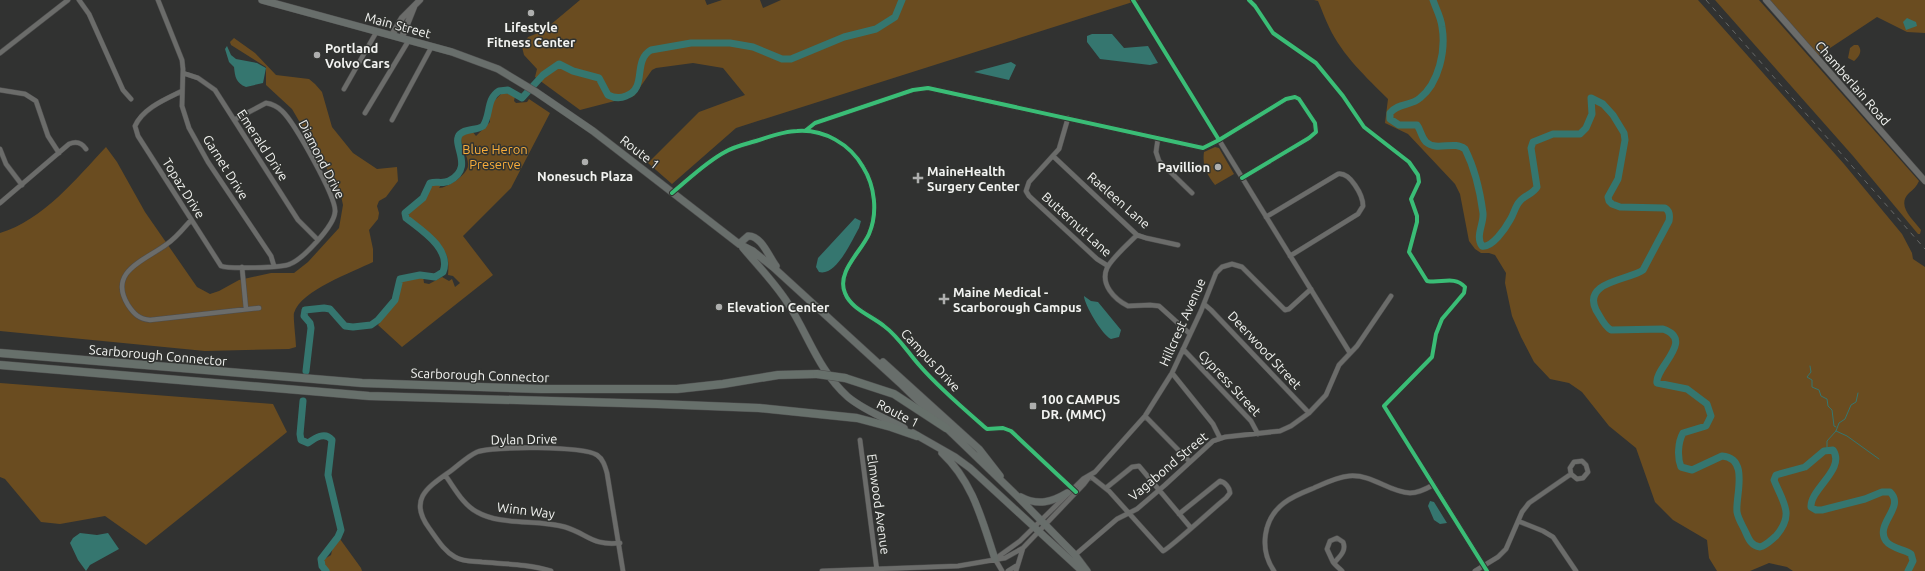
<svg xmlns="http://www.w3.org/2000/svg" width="1925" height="571" viewBox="0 0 1925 571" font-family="Ubuntu,sans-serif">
<rect width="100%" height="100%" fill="#313231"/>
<!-- green -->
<path fill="#6a4c20" d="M580,0H705L707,5L722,0H760L763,8L781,0H1139L736,128L672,184L648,163L699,112L745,95L723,68L693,63L656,68L652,70L634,96L580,110L535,77L537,69L524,55L522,47L528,37L543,31Z
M1314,0H1698L1844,164L1902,234L1912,253L1913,259L1925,267V571H1793L1787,567L1769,563L1750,571H1717L1709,558L1707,540L1673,520L1655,502L1636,448L1609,426L1582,392L1569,383L1550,379L1534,362L1521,337L1512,316L1505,283L1506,273L1495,255L1489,253H1481L1475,249L1469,241L1460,194L1455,184L1408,134L1385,123L1388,99C1367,78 1342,55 1329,27C1325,19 1322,10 1318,1Z
M1715,0H1759L1919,181C1917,186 1913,190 1909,193C1896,206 1913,219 1921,230L1920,234H1918L1853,156Z
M1770,0H1925V33L1907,32L1877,17L1818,56Z
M234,38L255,53L276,75L309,79L315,84L322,92L332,127L353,153L377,169L397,167L398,181L386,197L379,201L377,206L379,213L378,219L369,230L373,249V262C353,272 301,290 294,313C293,318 296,340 296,347L289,349L205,351L0,331V233C43,220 76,179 106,147L117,162L145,212L197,287L210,294L219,291L239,280L271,273H294L308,262L339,228L343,205L340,191L292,109L266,85V67L231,45L230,42Z
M1854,45H1858C1863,51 1859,57 1854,61L1848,58L1850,48Z
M503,92L515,96L514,101L516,103L527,102L529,99L550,113L511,188L463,236L493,275L402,347L378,325L399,298L400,282L423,276L424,283L429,284L442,277L449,281L452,279L455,287L460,283L453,276L448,275C450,250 444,252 429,235C424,229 419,222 410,220L408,213L425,199L429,190L434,184L441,185L439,188C447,188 467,175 468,166C469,156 460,147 461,136L472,131L476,136L490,122V110L492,103Z
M1215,147L1219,148L1234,174L1215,185C1207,174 1202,166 1204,152Z
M0,383L273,404L287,432L146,545L105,516L60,524L41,522L5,479L0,477Z
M340,539L361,568L362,571H329L325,567L323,560L331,555L333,546Z"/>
<!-- water -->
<path fill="#35766f" d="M1907,18L1916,22L1917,26L1906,30L1903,22Z
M1092,34H1112L1124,48L1148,46L1158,63L1150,65L1100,59L1087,42V36Z
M227,46L231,55L236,59L257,63L266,68L263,83L246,87C236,83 235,77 234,67L229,62L225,49Z
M1011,62L1016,65L1009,80L974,72Z
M855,218L861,221L859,228C852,240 836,277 819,272L816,267L818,258Z
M1084,296L1091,301L1098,302L1121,330L1119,337L1111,339C1102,335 1084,304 1084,296Z
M1430,501L1434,502L1447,523L1440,524L1434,520L1428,506Z
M80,533L97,535L108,533L119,549L90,565L86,571L78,560L70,543L73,538Z"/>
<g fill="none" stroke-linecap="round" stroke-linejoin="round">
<!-- stream -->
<path stroke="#35766f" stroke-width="1" d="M1810,366L1811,372L1807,377L1812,380V387L1819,390L1821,396L1827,399L1828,406L1832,410L1834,426L1836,427
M1836,431L1847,436L1879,459
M1827,449V441L1836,431L1839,423L1845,419L1851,405L1856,402L1858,393"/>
<!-- river -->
<path stroke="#35766f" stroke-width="7" d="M1433,0C1436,9 1441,17 1442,27C1446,50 1439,83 1420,98C1411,106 1398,103 1390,113V119L1399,125H1417C1421,130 1421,137 1426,142C1437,152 1454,140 1465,149C1475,169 1480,190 1483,213C1484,224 1475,236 1482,246C1492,248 1505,229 1510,220C1514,214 1515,206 1520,201C1525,195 1533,194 1537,187L1531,148L1533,142L1553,134H1580L1586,128L1592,114L1591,98L1603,104L1613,115L1624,133L1625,140L1618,179L1608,197L1609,201L1612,204L1620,207L1665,208C1670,211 1670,216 1669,221L1643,270C1630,280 1582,281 1596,310C1600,316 1604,326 1611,330L1663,329C1696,340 1654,368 1657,383L1687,389L1707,404L1711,416L1706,426L1683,433C1678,442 1677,457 1681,467L1692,470L1722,456C1750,458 1735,497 1737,512C1738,519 1743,526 1746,533C1749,540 1752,546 1760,547C1767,545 1771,540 1776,536C1795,514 1783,503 1774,480L1776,475L1805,467L1824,451L1833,450C1846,469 1810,489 1811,507L1816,510H1822L1865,499L1882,492H1890C1906,507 1874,524 1886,541C1892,549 1904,549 1911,554L1913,561L1908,571
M306,371L311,328L310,323L304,316L305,310L324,308L330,309L345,326L353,327L371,325L378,320L395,300L400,279L420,275L435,277L443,272C452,249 421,230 406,218L405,213L423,198L430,183C436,181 443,184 449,181C476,167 450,144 460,134C466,128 476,131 483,126C491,115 486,99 499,91L508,90L522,98L543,75L559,64L573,71L599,78L608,95C614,98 619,99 626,96C648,88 632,61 651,50L691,43H730L753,47L782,59H791L844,37L876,29L895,17L902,0
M303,401L300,434L301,440L308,443C315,438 325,431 332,440L328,475L341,530L338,537L321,559L322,566L326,571"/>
<!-- minor casing -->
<g stroke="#4d4d4d" stroke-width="5.5">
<path id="minor" d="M79,0L89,14L123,90L131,99
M158,0L182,60L183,69L182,106L189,128L208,162L271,256L274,266
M0,53L68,0
M183,73L198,78L215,90L298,220L317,239
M344,89L377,31
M0,90L25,94L36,101L48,136L59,153
M182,91C166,99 143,108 135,126L138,136L221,266C228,269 282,268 290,264C303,259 334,226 335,212C337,198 294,122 282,111C277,106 273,104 266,103L234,120
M365,113L409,40
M1068,118L1059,149L1029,182L1026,191L1029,196L1097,259L1108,266
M392,120L432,46
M805,131L815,123L913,90L928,88L1203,148L1219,140L1286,99L1295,97L1299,99L1315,123L1316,132L1309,138L1242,178
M1158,138L1156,152L1159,161L1192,193
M1219,140L1350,353
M0,149L6,164L22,185
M1053,156L1137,235L1146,238L1178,245
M672,193C689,179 706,162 725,152C735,146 746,144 756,141C769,137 784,131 797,131C824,129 850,144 863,167C875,186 878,213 869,234C861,252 836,272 845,293C851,309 872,316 884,326C899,337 908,353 920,366C940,389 964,409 987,429L1003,428L1011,431L1076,492
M0,203L69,144C76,141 82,143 86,149
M1266,217L1338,174C1350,172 1363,195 1363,206L1358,214L1290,256
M191,220C183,229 176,238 167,244C146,260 107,271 128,305C134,314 139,319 150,320L259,308
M1137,235C1129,243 1112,258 1107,268C1100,284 1114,299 1128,306L1150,305L1159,306L1190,334
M242,267L246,309
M1204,304L1211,310L1309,413
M1183,349L1251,421L1258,434
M1172,373L1213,424L1220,438
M1145,416L1190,462
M860,440L877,571
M1426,473L1487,571
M445,475C454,487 463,505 477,512C501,526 538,519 565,527C588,534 592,546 620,543
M1090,476L1109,491L1163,551C1168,550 1217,505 1226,498L1230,493C1230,488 1225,482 1220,481L1179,514
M1106,488L1132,467L1139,466L1191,528
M1518,521L1543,531L1553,537L1576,571
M1075,555L1117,519L1137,509L1165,485L1213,441L1225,437L1280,431L1291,426L1309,413L1326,395L1339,365L1357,346L1391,296
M995,559L1020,541L1083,479L1095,472L1145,416L1172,373L1201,311L1216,273L1222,267L1232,264L1242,267L1285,310L1289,309L1311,289
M995,559L1002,571
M1334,563C1339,557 1347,551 1343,542L1337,538L1330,541L1327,549L1333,562C1335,565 1339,568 1342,571
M551,571C528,564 505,564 482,562C473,561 463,562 455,557C444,551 437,539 429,528C407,498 430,486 452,470C460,464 468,456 477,452C493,446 583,446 597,455C603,459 605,466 607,473L623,571
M822,571L958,566L1005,558L1023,548L1084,484L1090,476
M1008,571L1016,566
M1016,571L1023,548
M1274,571C1259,549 1263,519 1284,503C1293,496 1304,492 1314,488C1325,483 1337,477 1349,476C1373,474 1388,492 1410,493C1418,493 1426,489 1433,485
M1475,571L1498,557L1506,549L1522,512L1529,503L1571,474L1577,479L1583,478L1588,472L1586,465L1582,461L1574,462L1570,468L1571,474"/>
</g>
<!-- tertiary casing -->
<g stroke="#4d4d4d" stroke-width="7">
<path id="tertiary" d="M1766,0L1925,181
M392,35L402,18L420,0
M402,37L414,7"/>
</g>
<!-- primary casing -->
<g stroke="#4d4d4d" stroke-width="8">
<path id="primary" d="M262,0L452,52L498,69L536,92L593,131L739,244L753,251L774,268L902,385L1016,495L1075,555L1087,571
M739,244L748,236C761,235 769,257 776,266
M743,248C759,267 776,284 789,305C809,337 819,371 848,397C865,411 885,418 904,428
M883,362L979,449L1000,476
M913,433L955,457L970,468L1082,571
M942,453C973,482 982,520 995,559
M1021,497C1038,506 1052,502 1067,493"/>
</g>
<!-- motorway casing -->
<g stroke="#4d4d4d" stroke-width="9">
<path id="motorway" d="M0,353L362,383L541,389H677L723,384L778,375L817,374
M0,365L369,396L657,404L759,408L857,418L891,427L917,436
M845,378L894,394L946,428"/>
</g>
<!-- minor -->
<use href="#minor" stroke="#6b6c6a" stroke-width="4.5"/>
<!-- tertiary -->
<use href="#tertiary" stroke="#6b6c6a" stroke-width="6"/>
<!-- primary -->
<use href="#primary" stroke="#686e6b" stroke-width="7"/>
<!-- motorway -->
<use href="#motorway" stroke="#67706b" stroke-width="8"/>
<!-- rail -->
<path stroke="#676867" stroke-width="1" stroke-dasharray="5 5" stroke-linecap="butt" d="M1706,0L1925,249"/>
<!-- motorway-bridge casing -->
<g stroke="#4d4d4d" stroke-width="9" stroke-linecap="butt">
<path id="motorway-bridge" d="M817,374L845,378"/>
</g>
<!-- motorway-bridge -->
<use href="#motorway-bridge" stroke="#67706b" stroke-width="8"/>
<!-- cycleway casing -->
<g stroke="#313330" stroke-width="6">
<path id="cycleway" d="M1133,0L1219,140
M1249,0L1255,6L1273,33L1316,63L1343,96L1364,127L1409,162L1418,175L1419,182L1411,199L1417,216V222L1409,252L1427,281C1440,284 1454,275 1465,287L1464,293L1442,319L1436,334L1432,357L1384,406L1487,571
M805,131L815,123L913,90L928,88L1203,148L1219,140L1286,99L1295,97L1299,99L1315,123L1316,132L1309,138L1242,178
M672,193C689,179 706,162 725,152C735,146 746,144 756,141C769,137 784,131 797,131C824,129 850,144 863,167C875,186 878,213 869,234C861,252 836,272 845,293C851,309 872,316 884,326C899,337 908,353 920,366C940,389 964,409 987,429L1003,428L1011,431L1076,492"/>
</g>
<!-- cycleway -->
<use href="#cycleway" stroke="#3abd76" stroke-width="4"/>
</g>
<!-- markers -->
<g fill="#aeafae" stroke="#313330" stroke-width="1.5">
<circle cx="531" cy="13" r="4"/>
<circle cx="317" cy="55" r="4"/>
<circle cx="585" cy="162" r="4"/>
<circle cx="1218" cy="167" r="4"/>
<path d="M916 172h4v4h4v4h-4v4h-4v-4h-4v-4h4z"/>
<path d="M942 293h4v4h4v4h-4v4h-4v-4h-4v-4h4z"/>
<circle cx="719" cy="307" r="4"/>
<rect x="1029" y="402" width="8" height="8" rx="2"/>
</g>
<g text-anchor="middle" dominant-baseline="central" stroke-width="3" stroke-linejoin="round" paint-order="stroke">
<!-- street labels -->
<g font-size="13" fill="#f2f3f1" stroke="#313330">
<text transform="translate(398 25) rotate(15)">Main Street</text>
<text transform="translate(1853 83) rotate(49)">Chamberlain Road</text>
<text transform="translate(263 145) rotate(57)">Emerald Drive</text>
<text transform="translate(640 152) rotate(38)">Route 1</text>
<text transform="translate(322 159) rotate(63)">Diamond Drive</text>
<text transform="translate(226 167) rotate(58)">Garnet Drive</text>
<text transform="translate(184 188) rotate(58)">Topaz Drive</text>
<text transform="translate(1119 200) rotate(41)">Raeleen Lane</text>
<text transform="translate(1077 224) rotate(42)">Butternut Lane</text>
<text transform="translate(1182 322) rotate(-66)">Hillcrest Avenue</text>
<text transform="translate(1265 350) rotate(47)">Deerwood Street</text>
<text transform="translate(158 355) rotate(5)">Scarborough Connector</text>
<text transform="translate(931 360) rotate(47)">Campus Drive</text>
<text transform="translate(480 375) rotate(2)">Scarborough Connector</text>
<text transform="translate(1230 383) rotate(47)">Cypress Street</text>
<text transform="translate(898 413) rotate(27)">Route 1</text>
<text transform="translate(524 439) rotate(-1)">Dylan Drive</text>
<text transform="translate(1168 466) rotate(-40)">Vagabond Street</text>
<text transform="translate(879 504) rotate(82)">Elmwood Avenue</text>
<text transform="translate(526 510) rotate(7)">Winn Way</text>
</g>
<!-- poi labels -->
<g font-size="13" font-weight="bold" fill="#f2f3f1" stroke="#313330" text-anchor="start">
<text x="531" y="27" text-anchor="middle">Lifestyle<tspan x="531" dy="15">Fitness Center</tspan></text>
<text x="325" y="48">Portland<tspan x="325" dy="15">Volvo Cars</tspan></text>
<text x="1210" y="167" text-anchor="end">Pavillion</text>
<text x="927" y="171">MaineHealth<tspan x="927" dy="15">Surgery Center</tspan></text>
<text x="585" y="176" text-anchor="middle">Nonesuch Plaza</text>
<text x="953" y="292">Maine Medical -<tspan x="953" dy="15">Scarborough Campus</tspan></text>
<text x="727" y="307">Elevation Center</text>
<text x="1041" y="399">100 CAMPUS<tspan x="1041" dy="15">DR. (MMC)</tspan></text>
</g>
<!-- park labels -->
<g font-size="13" fill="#f9ad3a" stroke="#313330">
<text x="495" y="149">Blue Heron<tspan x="495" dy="15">Preserve</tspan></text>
</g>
</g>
</svg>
